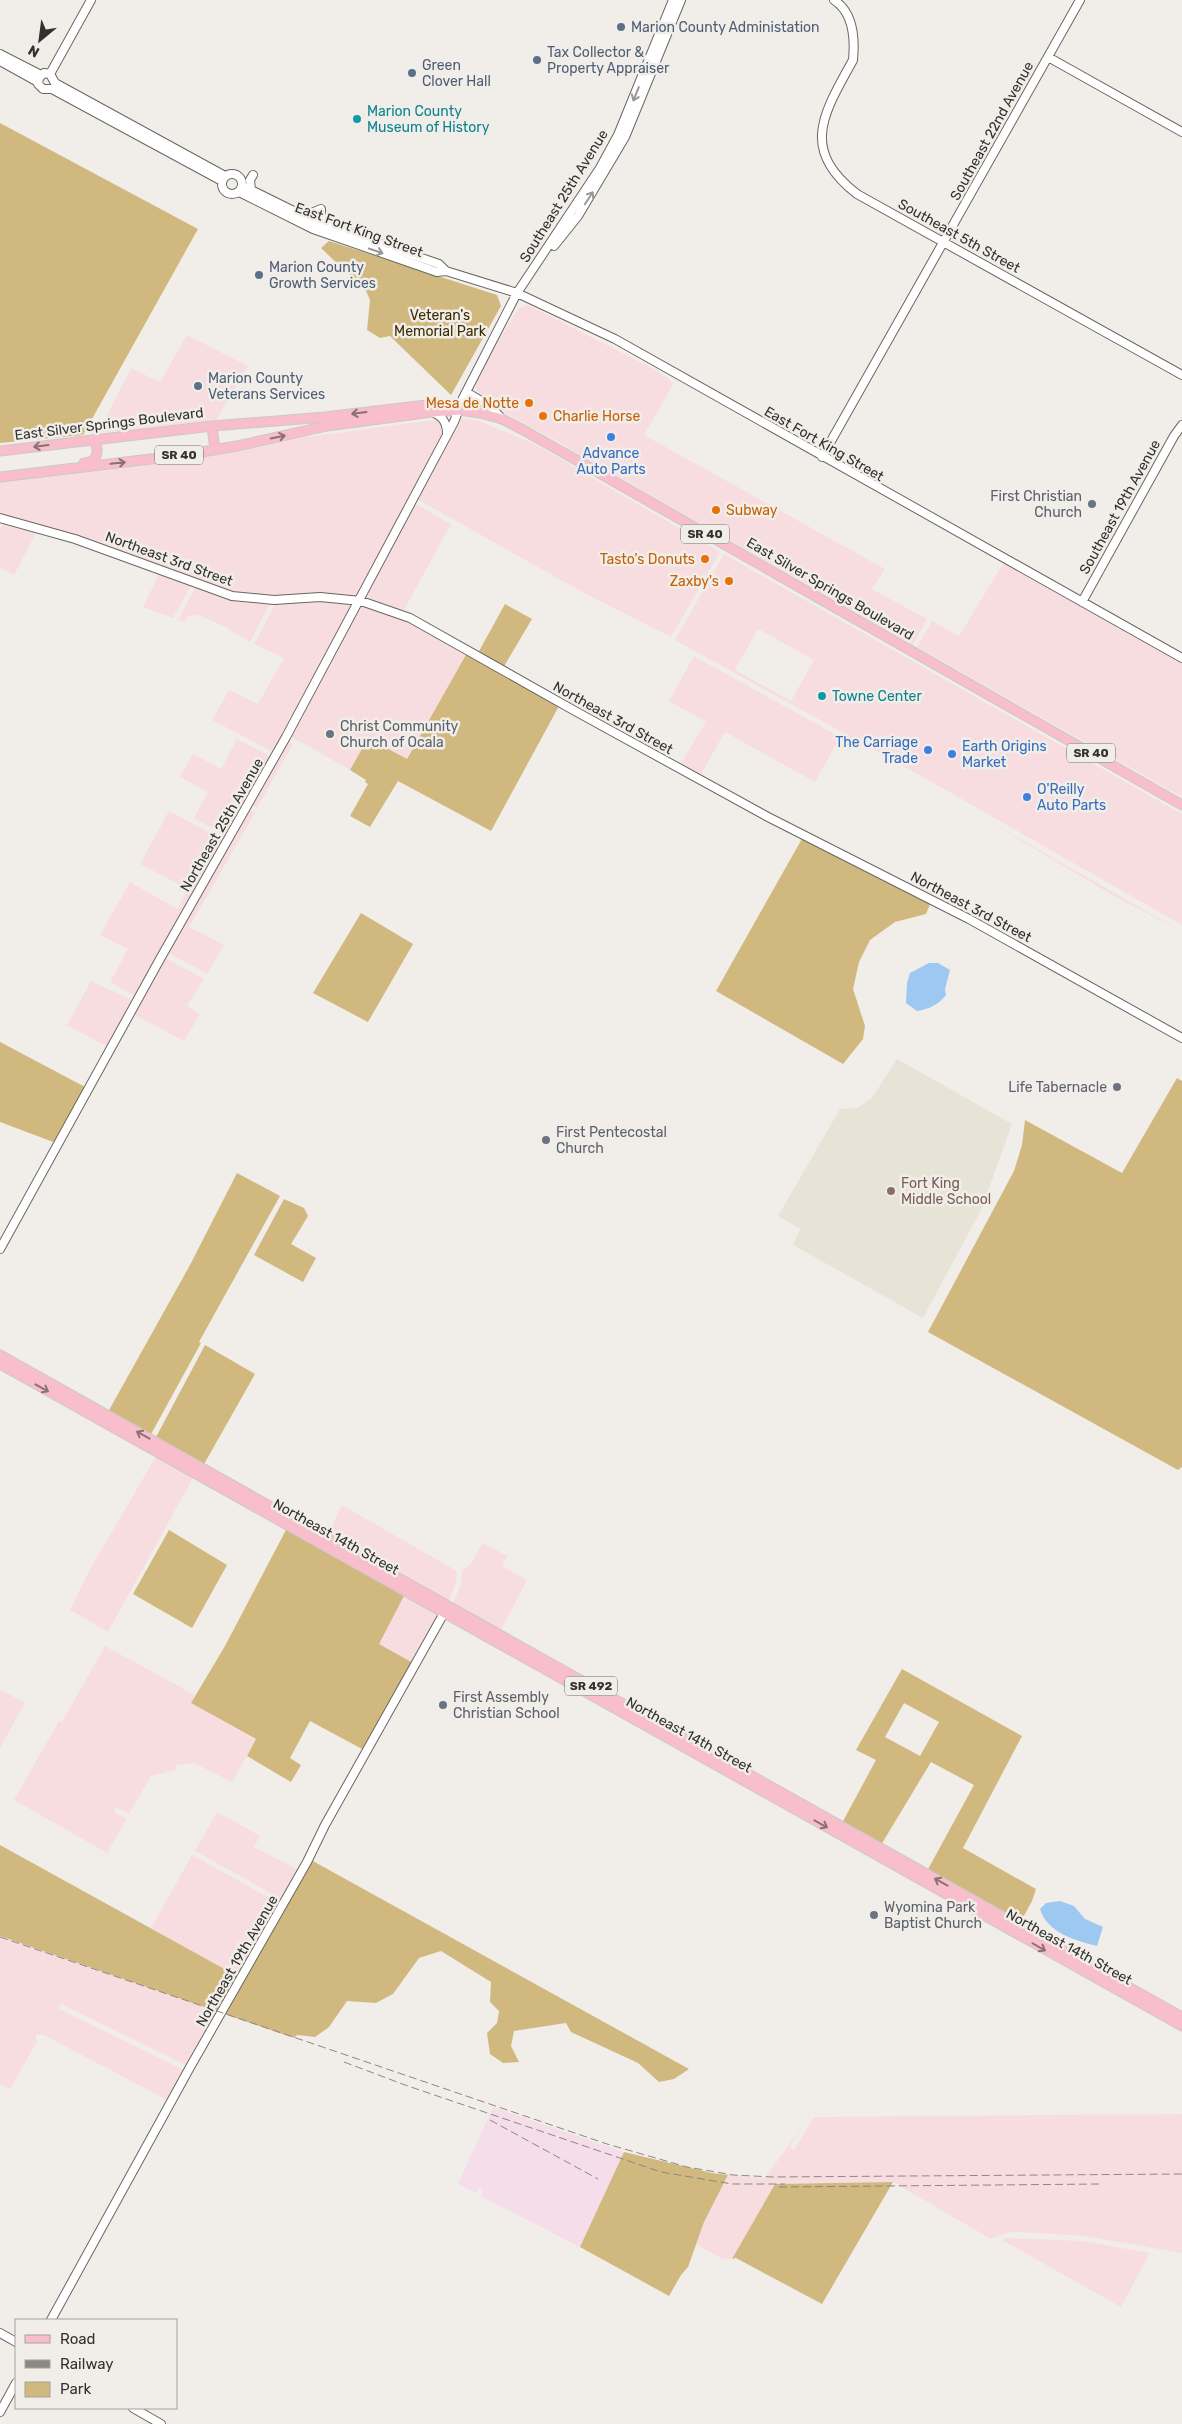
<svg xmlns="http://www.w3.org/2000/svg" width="1182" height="2424" viewBox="0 0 1182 2424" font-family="Rubik,sans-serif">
<rect width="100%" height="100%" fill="#f1eee9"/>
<!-- commercial -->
<path fill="#f8dde0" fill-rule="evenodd" d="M528,305L654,369L674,383L644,435L885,569L872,589L927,619L913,645L581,457L559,442L514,418L481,397L475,386L482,368L518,309Z
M187,335L248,366L215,422L98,433L131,368L160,382Z
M458,418L476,420L535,444L720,552L671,637L584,593L417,499Z
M440,419L444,425V436L359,598H275L233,593L136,557L0,516V479Z
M414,503L451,524L403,612L364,599Z
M4,522L37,531L14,575L0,567V530Z
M724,554L1182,814V925L923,777L675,640ZM758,629L814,660L791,701L735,670Z
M1004,562L1182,661V797L917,647L932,621L959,636Z
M160,572L192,584L173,618L143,607Z
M196,586L270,603L250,642L223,626L199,615L188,616L185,622L178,620Z
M320,600L357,603L275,753L212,720L229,690L258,704L284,658L254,644L276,603Z
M362,604L409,620L467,653L407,759L368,738L350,770L290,736Z
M694,656L840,737L815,782L725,732L700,776L680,765L706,722L669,701Z
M237,739L272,757L227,836L194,818L208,792L180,777L193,754L221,769Z
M287,741L293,744L257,808L251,804Z
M937,791L976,814L1181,931L1114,896Z
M249,809L255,813L189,927L224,945L207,974L167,952Z
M169,811L225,841L137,997L110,982L128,949L100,935L130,882L177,909L188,889L140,864Z
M164,957L204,979L187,1006L200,1014L184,1041L133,1014Z
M91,981L134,1001L109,1048L67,1025Z
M157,1455L194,1476L108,1632L70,1610L90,1569Z
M342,1505L457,1571L456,1583L448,1603L328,1535Z
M483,1543L507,1556L502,1566L527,1580L500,1632L452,1605L461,1584L462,1570L470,1565Z
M405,1594L441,1614L413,1663L378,1645Z
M105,1646L195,1695L191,1703L256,1740L232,1782L194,1763L176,1765V1770L151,1776L129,1814L116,1807L114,1812L127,1819L107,1853L14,1800L59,1721L62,1722Z
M0,1689L25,1703L0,1748Z
M217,1812L260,1836L254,1847L300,1871L283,1900L195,1851Z
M192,1855L281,1904L239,1977L151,1928Z
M0,1936L219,2012L188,2066L61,2004L59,2009L186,2071L169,2101L44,2035H36V2040H38L10,2089L0,2084Z
M1182,2114V2253L1084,2236L1018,2232L1005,2233L991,2239L893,2182L775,2184L732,2259H723L696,2244L704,2222L728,2175L765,2178L804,2124L790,2147L794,2150L814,2117Z
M1006,2238L1083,2241L1150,2253L1121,2307L1002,2240Z"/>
<!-- industrial -->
<path fill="#f5dde9" d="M493,2107L624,2152L580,2247L480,2196L483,2190L479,2188L476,2193L458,2184Z"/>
<!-- built -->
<path fill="#e8e3d7" d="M897,1059L1012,1124L982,1208L923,1318L793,1245L800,1229L778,1216L840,1109L857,1108L872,1098Z"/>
<!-- green -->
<path fill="#d1b87f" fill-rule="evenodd" d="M0,123L198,229L83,435L0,443Z
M329,241L497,295L501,306L451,395L390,336L380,338L367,330L370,300L366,291L321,248Z
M505,604L532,619L503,668L478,653Z
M467,653L559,706L491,831L398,781L370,827L350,816L368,784L365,782L366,780L350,770L368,738L407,759Z
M803,837L931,902L926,914L895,922L870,940L859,962L853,989L865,1026L863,1039L843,1064L716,991Z
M361,913L413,944L368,1022L313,993Z
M0,1042L87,1088L56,1143L0,1122Z
M1177,1078L1182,1081V1467L1178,1470L928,1332L1014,1171L1022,1145L1025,1120L1122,1173Z
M237,1173L280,1196L199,1342L201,1343L150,1436L108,1412L190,1265Z
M284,1199L304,1208L308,1216L291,1244L316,1258L303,1282L254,1255Z
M205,1345L255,1374L203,1466L155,1439Z
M287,1528L405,1594L379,1644L413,1663L364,1750L310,1721L290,1758L301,1765L291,1782L247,1756L256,1739L191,1703L225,1646Z
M169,1530L227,1565L192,1628L133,1594Z
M902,1669L1022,1736L963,1848L1036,1889L1032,1901L1020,1923L927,1871L974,1785L931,1762L881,1845L842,1823L876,1760L856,1750ZM904,1703L939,1722L920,1756L885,1737Z
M0,1845L239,1977L219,2012L0,1936Z
M311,1860L689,2069L674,2079L659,2082L638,2063L571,2032L566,2023L514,2031L511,2046L519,2062L503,2063L490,2054L487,2033L497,2023L499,2011L490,2002L491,1982L441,1951L419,1958L393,1994L376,2003L347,2001L329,2027L315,2037L297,2035L294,2038L224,2014Z
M624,2152L712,2173L728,2175L704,2222L688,2267L681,2275L669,2296L580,2247Z
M893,2182L822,2304L736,2258L732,2259L775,2184Z"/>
<!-- water -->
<path fill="#9cc8f1" d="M929,963H938L950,970L945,989L946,995C938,1005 929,1009 917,1011L906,1003L907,983L910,973Z
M1060,1901L1074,1906L1085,1919L1103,1927L1097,1946C1077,1941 1047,1933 1040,1909L1046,1903Z"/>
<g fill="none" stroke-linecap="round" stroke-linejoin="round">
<!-- secondary casing -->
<g stroke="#696762" stroke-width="10">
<path id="secondary" d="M834,0C853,12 855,39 853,60C824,113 799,149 857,194L1182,375
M0,54L41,75
M1048,57L1182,132
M0,61L38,82
M50,74L91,0
M222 184a10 10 0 1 1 20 0a10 10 0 1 1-20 0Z
M222,181L52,89H43L38,84L39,78L44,73L50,74L55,83L225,176
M243,186L316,222L439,264L446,271
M251,190L250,180L253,175
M239,192L313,229L437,272L446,271L517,293L615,339L1182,658
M304,216L321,209V215L328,225
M554,246L578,216L625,137L681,0
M466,392L491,407L502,419
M432,412C443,416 447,423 447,434
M822,457L1080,0
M0,518L75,539L232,596L274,600L320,597L361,601L410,618L575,711L768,817L969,919L1182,1038
M1082,602L1174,436L1182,425
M0,1249L160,959L286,737L454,422L463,398L517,293L600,168L618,135L673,0
M51,2320L189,2069L307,1862L325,1825L444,1613
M0,2333L16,2342
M133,2408L161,2424
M0,2412L16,2383"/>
</g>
<!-- primary casing -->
<g stroke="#cac9c9" stroke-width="11">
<path id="primary" d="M212,426L215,450
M0,451L212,426L325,417L418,406L442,404L454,408
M84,463L93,461C99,454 97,448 95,439
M0,477L184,455L237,446L327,426L432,412L459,410L480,413L502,419L527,432L1182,805
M0,1355L1182,2017
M0,1364L1182,2026"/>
</g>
<!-- secondary -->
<use href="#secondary" stroke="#fff" stroke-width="8"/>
<!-- primary -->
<use href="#primary" stroke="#f8becb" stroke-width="9"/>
<!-- rail -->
<path stroke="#8a8885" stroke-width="1" stroke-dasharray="8 4" stroke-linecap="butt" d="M0,1937L607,2144L687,2167L733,2175L773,2177L1182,2174
M344,2062L405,2085L661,2172L732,2184H785
M490,2120L598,2179
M779,2187L1100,2184"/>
</g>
<!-- one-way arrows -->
<defs><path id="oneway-shaft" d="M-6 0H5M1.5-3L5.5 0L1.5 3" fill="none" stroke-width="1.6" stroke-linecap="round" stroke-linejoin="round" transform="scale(1.25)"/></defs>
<g stroke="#989897">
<use href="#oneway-shaft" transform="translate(636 94) rotate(112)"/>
<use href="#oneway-shaft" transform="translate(589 198) rotate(-57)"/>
<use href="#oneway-shaft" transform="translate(376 251) rotate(19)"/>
</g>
<g stroke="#8b7075">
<use href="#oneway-shaft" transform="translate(359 413) rotate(173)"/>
<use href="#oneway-shaft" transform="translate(278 437) rotate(-12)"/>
<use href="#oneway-shaft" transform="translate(41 446) rotate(173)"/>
<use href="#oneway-shaft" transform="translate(118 463) rotate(-6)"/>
<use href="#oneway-shaft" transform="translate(42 1388) rotate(29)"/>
<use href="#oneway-shaft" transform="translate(143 1435) rotate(-151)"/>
<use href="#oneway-shaft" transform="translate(821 1824) rotate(29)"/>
<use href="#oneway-shaft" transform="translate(941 1882) rotate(-151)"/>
<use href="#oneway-shaft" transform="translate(1039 1947) rotate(30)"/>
</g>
<!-- markers -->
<g fill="#5c6f8a" stroke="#f1eee9" stroke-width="2">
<circle cx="621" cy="27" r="5"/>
<circle cx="537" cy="60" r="5"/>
<circle cx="412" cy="73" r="5"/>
<circle cx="259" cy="275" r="5"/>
<circle cx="198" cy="386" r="5"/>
</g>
<g fill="#0f9aa8" stroke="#f1eee9" stroke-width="2">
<circle cx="357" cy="119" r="5"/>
<circle cx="822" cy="696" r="5"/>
</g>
<g fill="#e8710a" stroke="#f1eee9" stroke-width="2">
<circle cx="529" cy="403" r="5"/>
<circle cx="543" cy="416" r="5"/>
<circle cx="716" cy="510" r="5"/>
<circle cx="705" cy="559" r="5"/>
<circle cx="729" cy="581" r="5"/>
</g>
<g fill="#3f7fe0" stroke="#f1eee9" stroke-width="2">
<circle cx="611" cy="437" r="5"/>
<circle cx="928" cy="750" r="5"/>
<circle cx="952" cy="754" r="5"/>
<circle cx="1027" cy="797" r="5"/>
</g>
<g fill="#6b7280" stroke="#f1eee9" stroke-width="2">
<circle cx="1092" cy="504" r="5"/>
<circle cx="330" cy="734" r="5"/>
<circle cx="1117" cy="1087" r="5"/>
<circle cx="546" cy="1140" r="5"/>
<circle cx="443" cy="1705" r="5"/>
<circle cx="874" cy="1915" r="5"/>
</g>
<circle fill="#8d6e63" stroke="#f1eee9" stroke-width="2" cx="891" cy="1191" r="5"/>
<g text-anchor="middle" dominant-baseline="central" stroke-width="5" stroke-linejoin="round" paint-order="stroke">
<!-- shield labels -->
<g fill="#f1eee9" stroke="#6b6a67" stroke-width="1">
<rect x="155" y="445.5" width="48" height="19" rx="4"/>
<rect x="681" y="524.5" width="48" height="19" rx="4"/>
<rect x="1067" y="743.5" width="48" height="19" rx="4"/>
<rect x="565" y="1676.5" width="52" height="19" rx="4"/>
</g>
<g font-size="12" font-weight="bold" fill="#32312f">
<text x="179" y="455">SR 40</text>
<text x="705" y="534">SR 40</text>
<text x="1091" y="753">SR 40</text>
<text x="591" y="1686">SR 492</text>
</g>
<!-- service labels -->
<g font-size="14" fill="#4e5e75" stroke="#f1eee9" text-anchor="start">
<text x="631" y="27">Marion County Administation</text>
<text x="547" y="52">Tax Collector &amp;<tspan x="547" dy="16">Property Appraiser</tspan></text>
<text x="422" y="65">Green<tspan x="422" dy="16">Clover Hall</tspan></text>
<text x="269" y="267">Marion County<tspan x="269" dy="16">Growth Services</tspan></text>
<text x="208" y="378">Marion County<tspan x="208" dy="16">Veterans Services</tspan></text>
</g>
<!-- culture labels -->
<g font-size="14" fill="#0d838f" stroke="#f1eee9" text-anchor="start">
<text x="367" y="111">Marion County<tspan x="367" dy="16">Museum of History</tspan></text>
<text x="832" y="696">Towne Center</text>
</g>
<!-- street labels -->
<g font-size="14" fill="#32312f" stroke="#f1eee9">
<text transform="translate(992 131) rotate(-61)">Southeast 22nd Avenue</text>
<text transform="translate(564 196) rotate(-58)">Southeast 25th Avenue</text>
<text transform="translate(359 230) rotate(20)">East Fort King Street</text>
<text transform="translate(959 236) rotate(29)">Southeast 5th Street</text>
<text transform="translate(109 424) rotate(-7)">East Silver Springs Boulevard</text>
<text transform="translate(824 444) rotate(30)">East Fort King Street</text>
<text transform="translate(1120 507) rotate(-61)">Southeast 19th Avenue</text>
<text transform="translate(169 559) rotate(20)">Northeast 3rd Street</text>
<text transform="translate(830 589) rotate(30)">East Silver Springs Boulevard</text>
<text transform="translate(613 718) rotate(29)">Northeast 3rd Street</text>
<text transform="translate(222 825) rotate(-60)">Northeast 25th Avenue</text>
<text transform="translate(971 907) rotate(28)">Northeast 3rd Street</text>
<text transform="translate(336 1537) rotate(29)">Northeast 14th Street</text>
<text transform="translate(689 1735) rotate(29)">Northeast 14th Street</text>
<text transform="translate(1069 1947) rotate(29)">Northeast 14th Street</text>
<text transform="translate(237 1961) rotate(-60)">Northeast 19th Avenue</text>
</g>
<!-- park labels -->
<g font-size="14" fill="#3b2c00" stroke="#f1eee9">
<text x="440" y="315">Veteran's<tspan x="440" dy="16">Memorial Park</tspan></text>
</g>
<!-- food labels -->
<g font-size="14" fill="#c56008" stroke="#f1eee9" text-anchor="end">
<text x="519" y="403">Mesa de Notte</text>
<text x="553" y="416" text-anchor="start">Charlie Horse</text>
<text x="726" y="510" text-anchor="start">Subway</text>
<text x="695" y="559">Tasto's Donuts</text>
<text x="719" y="581">Zaxby's</text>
</g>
<!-- shop labels -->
<g font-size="14" fill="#366cbe" stroke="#f1eee9" text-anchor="start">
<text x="611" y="453" text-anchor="middle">Advance<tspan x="611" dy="16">Auto Parts</tspan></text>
<text x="918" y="742" text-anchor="end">The Carriage<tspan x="918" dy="16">Trade</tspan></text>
<text x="962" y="746">Earth Origins<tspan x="962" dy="16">Market</tspan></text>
<text x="1037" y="789">O'Reilly<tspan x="1037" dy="16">Auto Parts</tspan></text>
</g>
<!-- worship labels -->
<g font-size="14" fill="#5b616d" stroke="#f1eee9" text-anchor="start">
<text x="1082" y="496" text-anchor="end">First Christian<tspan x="1082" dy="16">Church</tspan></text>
<text x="340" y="726">Christ Community<tspan x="340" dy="16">Church of Ocala</tspan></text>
<text x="1107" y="1087" text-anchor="end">Life Tabernacle</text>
<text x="556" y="1132">First Pentecostal<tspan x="556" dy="16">Church</tspan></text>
<text x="453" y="1697">First Assembly<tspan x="453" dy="16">Christian School</tspan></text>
<text x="884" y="1907">Wyomina Park<tspan x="884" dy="16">Baptist Church</tspan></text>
</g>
<!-- education labels -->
<g font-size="14" fill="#785e54" stroke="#f1eee9" text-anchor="start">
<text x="901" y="1183">Fort King<tspan x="901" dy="16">Middle School</tspan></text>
</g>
</g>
<!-- legend -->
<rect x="15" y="2319" width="162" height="90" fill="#f1eee9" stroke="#a5a29f"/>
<rect x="25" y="2335" width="25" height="8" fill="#f8becb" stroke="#a5a29f"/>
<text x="60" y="2344" font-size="15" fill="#32312f">Road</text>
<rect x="25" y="2360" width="25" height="8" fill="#8a8885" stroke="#a5a29f"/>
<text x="60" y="2369" font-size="15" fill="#32312f">Railway</text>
<rect x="25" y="2382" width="25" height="15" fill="#d1b87f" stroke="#a5a29f"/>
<text x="60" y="2394" font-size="15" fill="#32312f">Park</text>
<!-- north arrow -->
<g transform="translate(40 40) rotate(209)" stroke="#f1eee9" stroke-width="4" paint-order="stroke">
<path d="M0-4L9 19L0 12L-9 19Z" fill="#32312f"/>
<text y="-8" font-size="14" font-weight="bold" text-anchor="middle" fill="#32312f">N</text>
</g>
</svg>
